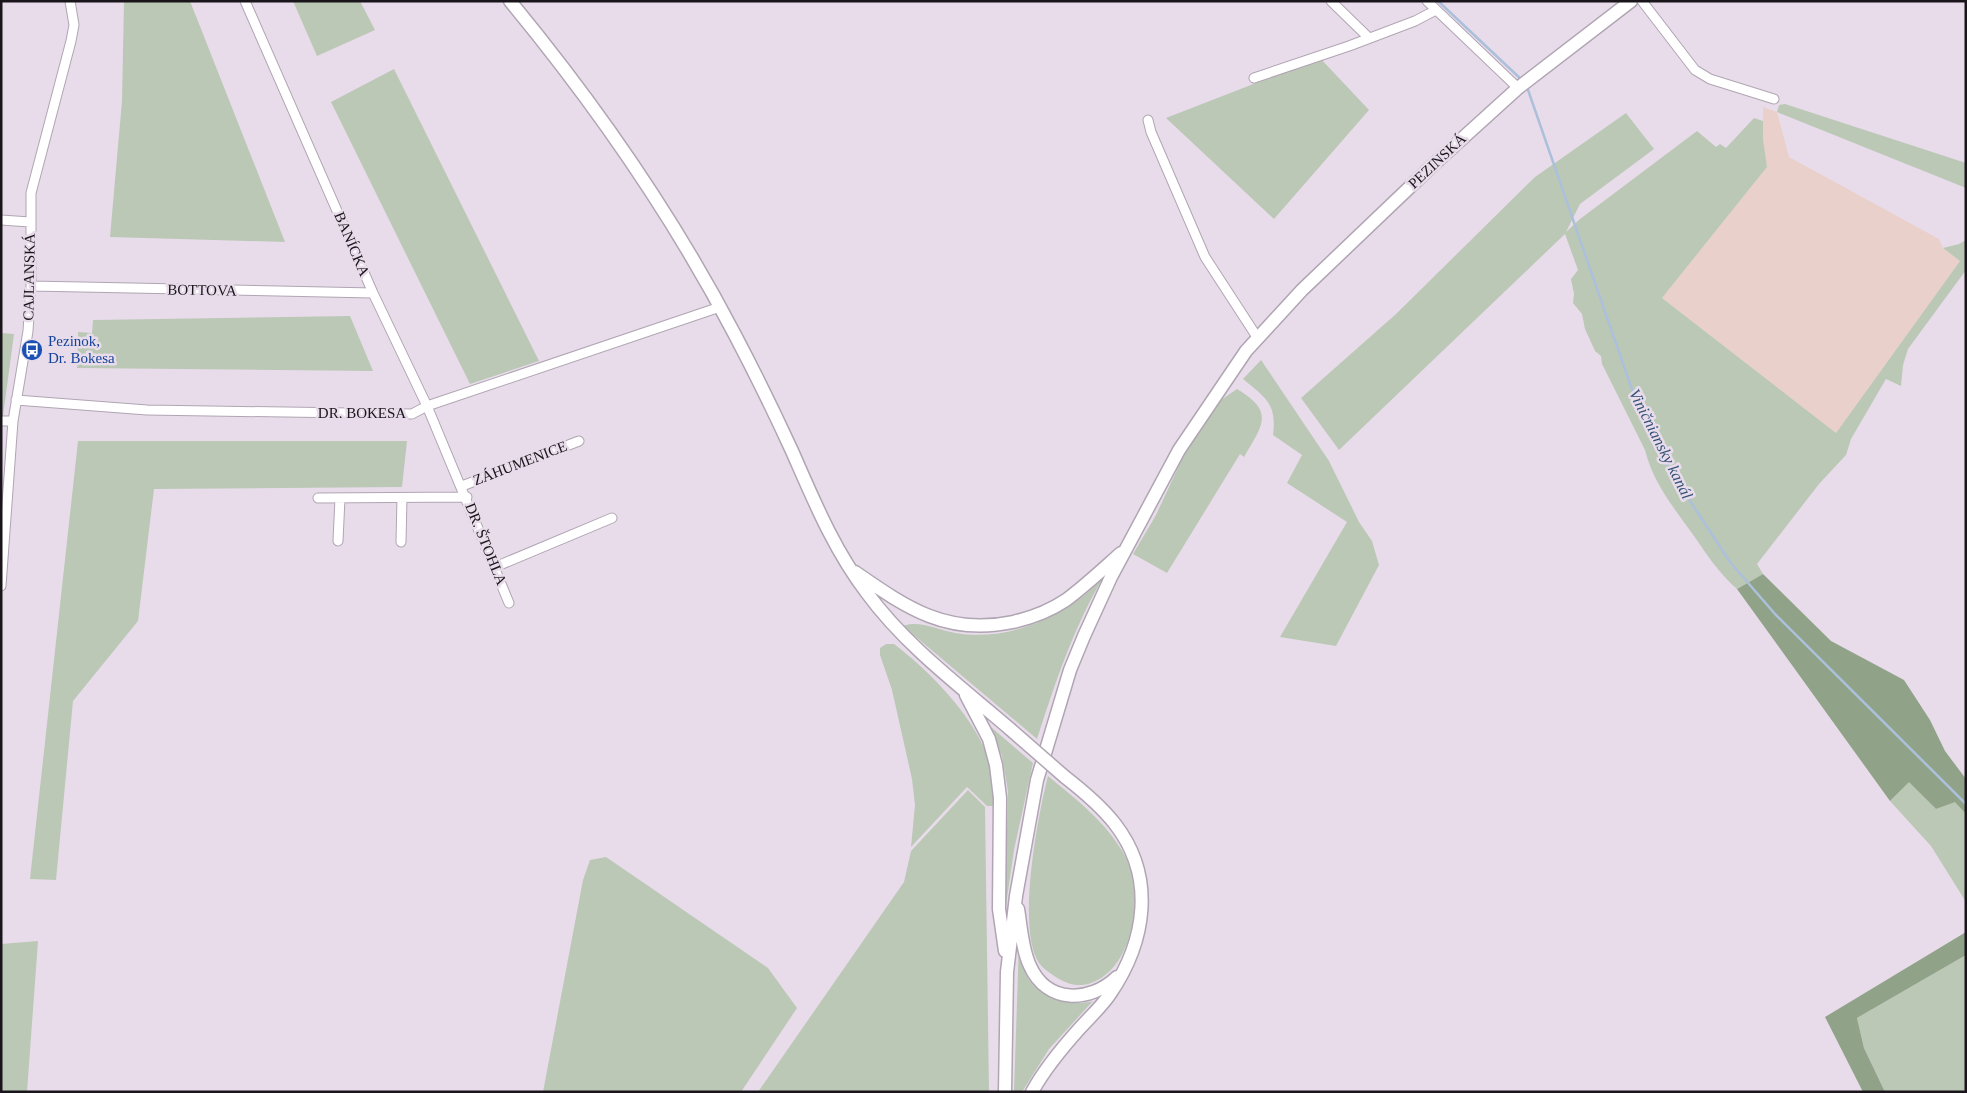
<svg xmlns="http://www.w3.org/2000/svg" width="1967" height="1093" viewBox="0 0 1967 1093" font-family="'Times New Roman',serif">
<rect width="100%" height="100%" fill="#e8dceb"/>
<!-- commercial -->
<path fill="#ead0ca" d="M1763,107L1777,112L1789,157L1939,239L1943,248L1960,261L1836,433L1662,298L1767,167L1763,139Z"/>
<!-- green -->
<path fill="#bbc8b6" d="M124,1H190L285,242L110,237L122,101Z
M293,1H360L375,30L317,56Z
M1320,58L1369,110L1274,219L1166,118Z
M394,69L539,361L470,384L331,102Z
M1785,104L1966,163V188L1777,112L1779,105Z
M1626,113L1654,149L1580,204L1566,232L1580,219L1697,131L1716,147L1720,144L1726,148L1754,118L1763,121V139L1767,167L1662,298L1836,433L1960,261L1943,248L1959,244L1966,240V270L1908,349L1903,365L1901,386L1886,379L1851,439L1846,455L1819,484L1757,564L1763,574L1737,589C1719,573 1707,555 1694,536C1674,508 1653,483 1645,450L1602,364L1601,356L1595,351L1585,329L1582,314L1573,303L1574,294L1571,279L1578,270L1565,234L1339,450L1301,398L1396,314L1535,177Z
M350,316L373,371L77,368L78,332L92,333L93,320Z
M1,333L14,334L3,416H1Z
M1261,360L1329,461L1359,522L1372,541L1379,565L1336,646L1280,637L1347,522L1287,483L1302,455L1273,435C1277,404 1266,398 1243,379Z
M1237,389C1275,412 1263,424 1244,457L1240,454L1167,573L1133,554L1156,515L1183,457L1218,402Z
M78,441H407L402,487L154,489L138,621L73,701L56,880L30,879Z
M1103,578C1073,628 1055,684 1037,739L903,626C920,620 937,630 955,633C1009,642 1066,617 1103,578Z
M886,644H894C928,670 969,711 986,752C992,768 993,790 995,806H987L967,787L911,847L915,805L912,779L892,690L880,655V648Z
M991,727L1033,763L1014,850L1005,912L1008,791L1002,756Z
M1048,776C1077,800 1105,821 1124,854C1145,891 1135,968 1091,983C1080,987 1069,985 1059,979C1053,975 1043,969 1039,963C1016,929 1038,815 1048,776Z
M1909,781L1936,809L1955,801L1966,814V902L1931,846L1890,801Z
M968,790L985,807L989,1092H758L904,882L911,851Z
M606,857L768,968L797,1008L741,1092H543L583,880L590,860Z
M38,941L27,1092H1V944Z
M1019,941C1021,954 1022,969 1029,980C1044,1000 1070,1007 1093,1001L1049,1049L1022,1092H1014Z
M1966,955V1092H1885L1864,1048L1857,1018Z"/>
<!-- forest -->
<path fill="#90a388" d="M1763,574L1831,641L1904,680L1930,720L1945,751L1966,779V814L1955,802L1936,809L1909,782L1890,801L1737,589Z
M1966,932V955L1857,1018L1864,1048L1885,1092H1863L1825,1017Z"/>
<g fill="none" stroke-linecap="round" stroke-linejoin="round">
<!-- stream -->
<path stroke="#acc0db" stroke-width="2.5" d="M1438,1L1523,81
M1527,87L1637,404L1671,472L1730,562L1775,614L1966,804"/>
<!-- street casing -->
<g stroke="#b0a5b3" stroke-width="11">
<path id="street" d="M245,1L373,293L427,406L509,603
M1331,1L1369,38
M1427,1L1518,88
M1642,1L1695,70L1710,79L1774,99
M1254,78L1349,46L1415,21L1436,10
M1148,120L1151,132L1205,257L1257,337
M1,220L30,222
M31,286L373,293
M16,400L147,410L412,414L427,406L720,307
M1,421H13
M462,486L579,441
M318,498L467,497
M338,541L340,498
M401,542L402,498
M495,567L612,518
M1,586L13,421L28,331L31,286V193L71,41L74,25L70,1"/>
</g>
<!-- secondary casing -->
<g stroke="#b0a5b3" stroke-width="15">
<path id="secondary" d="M510,1C595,104 673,216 735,335C755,373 774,412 792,451C814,501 834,550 867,593C906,646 960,686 1010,729
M855,572C907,608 947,636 1013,622C1031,618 1051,610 1066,600C1085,586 1103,569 1121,553
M966,695L989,739L996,765L1000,798L999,909L1005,951
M1018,909C1021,927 1022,949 1030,966C1047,1004 1090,1003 1117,977
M1005,1092L1007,972L1016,896L1037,780L1070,670L1084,636L1111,577L1179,450L1246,351L1302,290L1433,165L1518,88L1631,1
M1032,1092C1045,1068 1062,1048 1080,1028C1090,1017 1102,1006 1110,994C1146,941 1156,877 1115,824C1101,806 1083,791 1065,777"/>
</g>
<!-- street -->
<use href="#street" stroke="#fff" stroke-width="9"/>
<!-- secondary -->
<use href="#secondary" stroke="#fff" stroke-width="12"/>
<!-- secondary-bridge casing -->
<g stroke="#b0a5b3" stroke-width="15" stroke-linecap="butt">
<path id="secondary-bridge" d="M1010,729L1065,777"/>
</g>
<!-- secondary-bridge -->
<use href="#secondary-bridge" stroke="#fff" stroke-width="12"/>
</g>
<!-- icons -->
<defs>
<g id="bus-disc" transform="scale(1.125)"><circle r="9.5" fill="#1a4fb4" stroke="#e8dceb"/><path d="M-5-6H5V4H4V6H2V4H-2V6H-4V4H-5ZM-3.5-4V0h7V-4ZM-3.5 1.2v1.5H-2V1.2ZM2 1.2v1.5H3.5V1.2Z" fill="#fff"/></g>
</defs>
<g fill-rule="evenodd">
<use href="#bus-disc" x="32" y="350"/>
</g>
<g text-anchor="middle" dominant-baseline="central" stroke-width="5" stroke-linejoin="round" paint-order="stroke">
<!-- street labels -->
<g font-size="15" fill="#19151b" stroke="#e8dceb">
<text transform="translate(1437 161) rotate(-43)">PEZINSKÁ</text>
<text transform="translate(352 244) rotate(67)">BANÍCKA</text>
<text transform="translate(29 277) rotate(-89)">CAJLANSKÁ</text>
<text transform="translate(202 290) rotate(1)">BOTTOVA</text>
<text x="362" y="413">DR. BOKESA</text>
<text transform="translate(520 463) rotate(-21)">ZÁHUMENICE</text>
<text transform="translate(486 544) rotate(68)">DR. ŠTOHLA</text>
</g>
<!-- transit labels -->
<g font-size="15" fill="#164399" stroke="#e8dceb" text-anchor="start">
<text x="48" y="341">Pezinok,<tspan x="48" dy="17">Dr. Bokesa</tspan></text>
</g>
<!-- water labels -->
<g font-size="16" font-style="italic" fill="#335077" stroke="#e8dceb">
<text transform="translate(1661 444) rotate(63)">Viničniansky kanál</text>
</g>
</g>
<!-- border -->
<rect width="1967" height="1093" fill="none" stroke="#19151b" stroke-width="5"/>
</svg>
